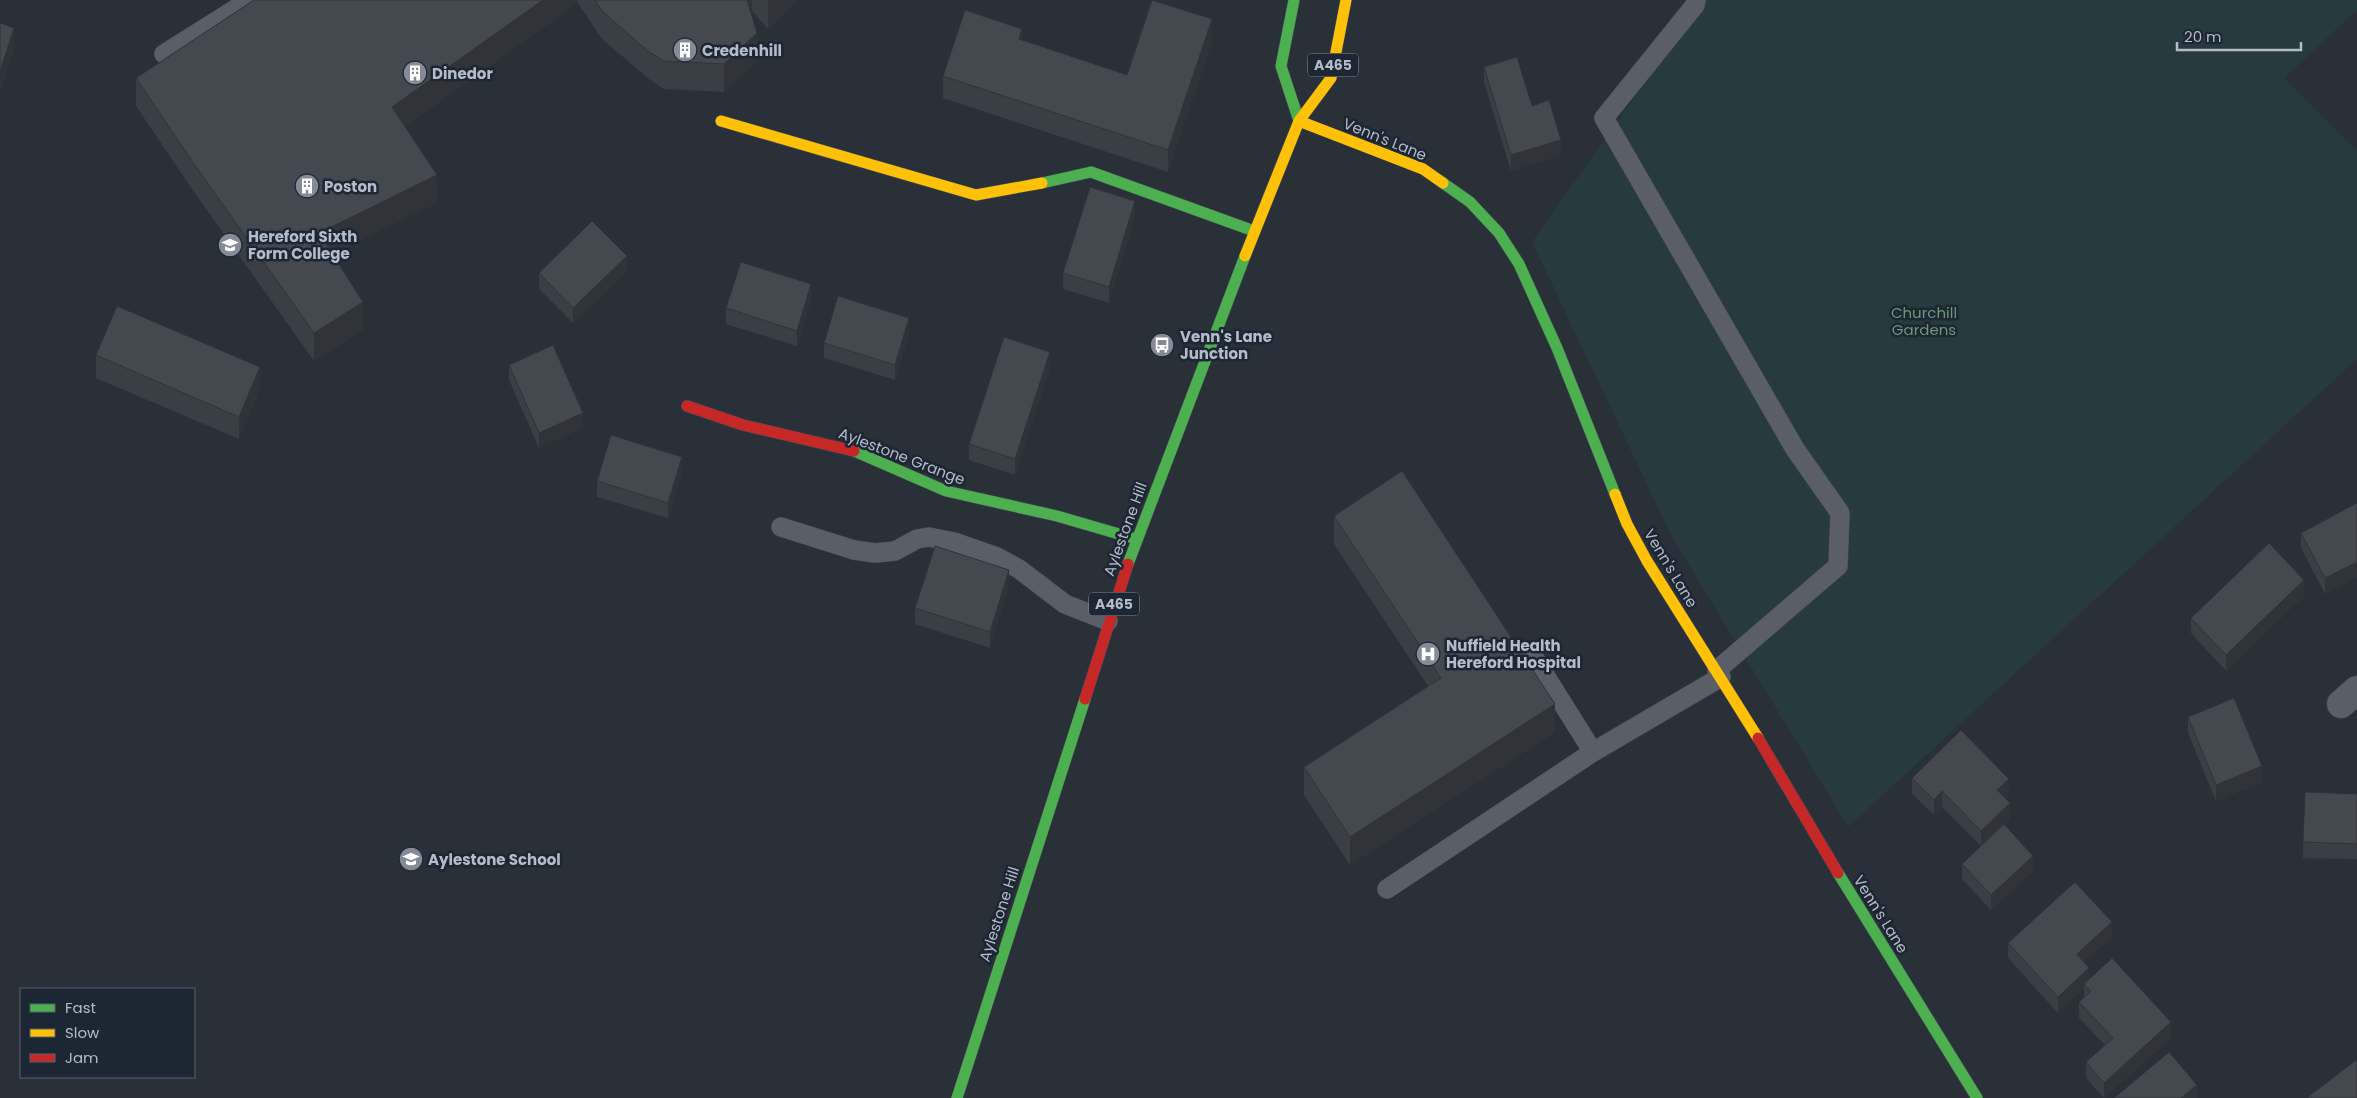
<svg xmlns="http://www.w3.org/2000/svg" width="2357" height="1098" viewBox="0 0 2357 1098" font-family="Poppins,sans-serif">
<rect width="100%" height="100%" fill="#2a3038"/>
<!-- green -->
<path fill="#273a3e" d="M1703,0H2357V10L2284,78L2357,151V359L1848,827L1671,535L1532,242Z"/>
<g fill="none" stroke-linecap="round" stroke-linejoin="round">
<!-- lane casing -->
<g stroke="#484c53" stroke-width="20">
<path id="lane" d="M1696,0L1695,5L1604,118L1795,449L1840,513L1838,566L1717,670
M164,54L250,0
M781,527L854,550L875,553L895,551L917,539L929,537L954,542L997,557L1019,569L1065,604L1108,621
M1531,653L1593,752L1721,677
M1387,889L1593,752"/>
</g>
<!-- street casing -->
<g stroke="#484c53" stroke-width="29">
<path id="street" d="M2341,704L2357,690"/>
</g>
<!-- fast casing -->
<g stroke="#484c53" stroke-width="12">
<path id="fast" d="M1294,0L1281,66L1299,121
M1042,183L1091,172L1254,231
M1443,183L1470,202L1499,233L1519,264L1557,348L1615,494
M854,451L946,491L1057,516L1136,539
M1128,564L1245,256
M1838,873L1977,1098
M957,1098L1085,699"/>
</g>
<!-- slow casing -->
<g stroke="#484c53" stroke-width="12">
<path id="slow" d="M721,121L976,195L1042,183
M1299,121L1423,169L1443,183
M1245,256L1299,121L1331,78L1346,0
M1615,494L1627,524L1647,561L1758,738"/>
</g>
<!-- jam casing -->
<g stroke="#484c53" stroke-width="12">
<path id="jam" d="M687,406L743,425L854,451
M1085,699L1128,564
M1758,738L1838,873"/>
</g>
<!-- lane -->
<use href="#lane" stroke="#5a5e66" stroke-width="19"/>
<!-- street -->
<use href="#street" stroke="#5a5e66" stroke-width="28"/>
<!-- fast -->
<use href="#fast" stroke="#4caf50" stroke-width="11"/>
<!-- slow -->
<use href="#slow" stroke="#ffc107" stroke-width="11"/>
<!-- jam -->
<use href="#jam" stroke="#c62828" stroke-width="11"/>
</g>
<!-- wall -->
<path fill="#3a3f45" d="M254,0H798L768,29L752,11L751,12L757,61L724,92L664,89L649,79L602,39L578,3L405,126L437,203L332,254L363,330L314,361L194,192L136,106V78Z
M1022,40L1127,75L1212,42L1168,172L943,98V76Z
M1484,67L1532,106L1561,155L1511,171L1484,82Z
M1135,217L1109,303L1063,289V273Z
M627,272L573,323L539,289V273Z
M811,300L797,346L726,324V308Z
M909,334L895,380L824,358V343Z
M96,355L260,389L239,439L96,378Z
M509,365L583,428L539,448L509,380Z
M1050,368L1015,475L969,460V444Z
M682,472L668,518L597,497V481Z
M1334,516L1555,732L1350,865L1304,795V767L1428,686L1334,544Z
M2301,533L2357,577L2325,594L2301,548Z
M1009,585L990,648L915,624V608Z
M2304,596L2226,671L2191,633V618Z
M2188,717L2262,782L2216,801L2188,733Z
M1912,778L2009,794L2005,798L2010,819L2000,828L2033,871L1991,910L1962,879V864L1981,846L1942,807L1934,815L1912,794Z
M2357,794V859L2303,858V842Z
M2112,937L2084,962L2089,979L2171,1038L2104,1098L2086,1078V1062L2105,1045L2079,1018V1002L2084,998V988L2058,1013L2008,958V943Z"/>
<!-- shaded-wall -->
<path fill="#303338" d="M543,0H578V3L392,135V107Z
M744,0H752V11L744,16Z
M769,0H798L768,29V1Z
M1212,19V42L1168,172V150Z
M14,28V50L0,94V72Z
M1022,29V52L1019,39Z
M757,33V61L724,92V64Z
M1561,140V155L1511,171V155Z
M437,175V203L319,261V233Z
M1135,201V217L1109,303V287Z
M627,256V272L573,323V308Z
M811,284V300L797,346V331Z
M363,302V330L314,361V333Z
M909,318V334L895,380V365Z
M1050,352V368L1015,475V459Z
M260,367V389L239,439V417Z
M583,413V428L539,448V433Z
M682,457V472L668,518V503Z
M2357,562V577L2325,594V578Z
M1009,570V585L990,648V632Z
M2304,580V596L2226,671V655Z
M1555,704V732L1350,865V837Z
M2262,766V782L2216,801V785Z
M2009,779V794L1997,806V790Z
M1942,791V807L1934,815V800Z
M2010,803V819L1981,846V831Z
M2033,856V871L1991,910V895Z
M2112,922V937L2077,969V954Z
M2089,968V984H2084V988L2058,1013V997Z
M2171,1022V1038L2104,1098V1083Z
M2197,1085V1098H2181Z"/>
<!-- building -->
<path fill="#444950" stroke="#303338" d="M254,0H543L392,107L437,175L319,233L363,302L314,333L194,164L136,78Z
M595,0H747L757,33L724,64L664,61L649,52L602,11Z
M1152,0L1212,19L1168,150L943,76L965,10L1022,29L1019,39L1127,75Z
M0,23L14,28L0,72Z
M1517,57L1532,106L1549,100L1561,140L1511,155L1484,67Z
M1090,187L1135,201L1109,287L1063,273Z
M592,221L627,256L573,308L539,273Z
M741,262L811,284L797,331L726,308Z
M838,296L909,318L895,365L824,343Z
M117,306L260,367L239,417L96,355Z
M1004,337L1050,352L1015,459L969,444Z
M553,345L583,413L539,433L509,365Z
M611,435L682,457L668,503L597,481Z
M1402,471L1555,704L1350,837L1304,767L1441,678L1334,516Z
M2357,503V562L2325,578L2301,533Z
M2269,543L2304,580L2226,655L2191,618Z
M935,546L1009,570L990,632L915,608Z
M2234,698L2262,766L2216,785L2188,717Z
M1961,730L2009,779L1997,790L2010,803L1981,831L1942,791L1934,800L1912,778Z
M2305,792L2357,794V844L2303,842Z
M2004,824L2033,856L1991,895L1962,864Z
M2075,882L2112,922L2077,954L2089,968L2058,997L2008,943Z
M2112,958L2171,1022L2104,1083L2086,1062L2113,1038L2079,1002L2091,991L2084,984Z
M2169,1052L2197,1085L2181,1098H2114Z
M2356,1060L2357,1061V1098H2309L2308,1097Z"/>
<!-- icons -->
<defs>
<g id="building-disc" transform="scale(1.25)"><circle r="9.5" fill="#848b96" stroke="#1d2633"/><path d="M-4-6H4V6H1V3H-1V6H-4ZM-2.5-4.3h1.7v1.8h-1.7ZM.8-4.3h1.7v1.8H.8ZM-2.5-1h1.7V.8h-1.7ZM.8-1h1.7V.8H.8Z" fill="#fff"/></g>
<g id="university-disc" transform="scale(1.25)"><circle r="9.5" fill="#848b96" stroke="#1d2633"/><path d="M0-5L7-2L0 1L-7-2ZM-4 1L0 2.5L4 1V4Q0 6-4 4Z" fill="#fff"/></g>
<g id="bus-disc" transform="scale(1.25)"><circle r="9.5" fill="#848b96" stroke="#1d2633"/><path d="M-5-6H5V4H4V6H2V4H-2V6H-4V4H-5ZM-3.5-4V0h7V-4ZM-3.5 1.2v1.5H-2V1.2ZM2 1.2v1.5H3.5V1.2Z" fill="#fff"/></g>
<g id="hospital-disc" transform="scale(1.25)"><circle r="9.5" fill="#848b96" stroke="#1d2633"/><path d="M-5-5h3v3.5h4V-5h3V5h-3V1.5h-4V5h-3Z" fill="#fff"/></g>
<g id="school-disc" transform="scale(1.25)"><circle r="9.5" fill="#848b96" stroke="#1d2633"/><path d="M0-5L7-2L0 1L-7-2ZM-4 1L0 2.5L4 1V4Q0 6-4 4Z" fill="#fff"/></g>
</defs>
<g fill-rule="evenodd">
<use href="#building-disc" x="685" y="50"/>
<use href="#building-disc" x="415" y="73"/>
<use href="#building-disc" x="307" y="186"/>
<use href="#university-disc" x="230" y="245"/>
<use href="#bus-disc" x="1162" y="345"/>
<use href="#hospital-disc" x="1428" y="654"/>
<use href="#school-disc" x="411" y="859"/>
</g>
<g text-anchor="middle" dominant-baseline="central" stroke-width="5" stroke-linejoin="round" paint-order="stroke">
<!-- shield labels -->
<g fill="#1d2633" stroke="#878f9c" stroke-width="1">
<rect x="1308" y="53.5" width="50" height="23" rx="4"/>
<rect x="1089" y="592.5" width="50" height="23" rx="4"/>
</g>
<g font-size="14" font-weight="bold" fill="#b4bcc9">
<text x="1333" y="65">A465</text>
<text x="1114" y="604">A465</text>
</g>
<!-- poi labels -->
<g font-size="15" font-weight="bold" fill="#b4bcc9" stroke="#1d2633" text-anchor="start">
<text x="702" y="50">Credenhill</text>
<text x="432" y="73">Dinedor</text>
<text x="324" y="186">Poston</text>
<text x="248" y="236">Hereford Sixth<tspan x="248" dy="17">Form College</tspan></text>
<text x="1180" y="336">Venn's Lane<tspan x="1180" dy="17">Junction</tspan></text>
<text x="1446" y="645">Nuffield Health<tspan x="1446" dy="17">Hereford Hospital</tspan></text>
<text x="428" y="859">Aylestone School</text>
</g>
<!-- street labels -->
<g font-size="15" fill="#b4bcc9" stroke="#1d2633">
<text transform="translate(1385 139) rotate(22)">Venn's Lane</text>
<text transform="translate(902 456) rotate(21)">Aylestone Grange</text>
<text transform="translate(1125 529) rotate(-70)">Aylestone Hill</text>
<text transform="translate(1671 568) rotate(59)">Venn's Lane</text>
<text transform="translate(999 914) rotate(-72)">Aylestone Hill</text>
<text transform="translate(1881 914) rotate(58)">Venn's Lane</text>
</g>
<!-- park labels -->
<g font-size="15" fill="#6b9a76" stroke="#1d2633">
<text x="1924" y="312">Churchill<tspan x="1924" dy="17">Gardens</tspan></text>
</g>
</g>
<!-- legend -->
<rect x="20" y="988" width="175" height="90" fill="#1d2633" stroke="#59626f"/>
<rect x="30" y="1004" width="25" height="8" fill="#4caf50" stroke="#59626f"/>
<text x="65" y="1013" font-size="15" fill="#b4bcc9">Fast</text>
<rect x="30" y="1029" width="25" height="8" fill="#ffc107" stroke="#59626f"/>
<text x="65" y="1038" font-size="15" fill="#b4bcc9">Slow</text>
<rect x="30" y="1054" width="25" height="8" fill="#c62828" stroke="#59626f"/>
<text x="65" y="1063" font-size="15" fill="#b4bcc9">Jam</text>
<!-- scale -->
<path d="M2177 42v8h124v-8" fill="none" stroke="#b4bcc9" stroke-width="2.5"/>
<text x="2184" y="42" font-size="15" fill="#b4bcc9" stroke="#1d2633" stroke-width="4" paint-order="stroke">20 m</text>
</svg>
